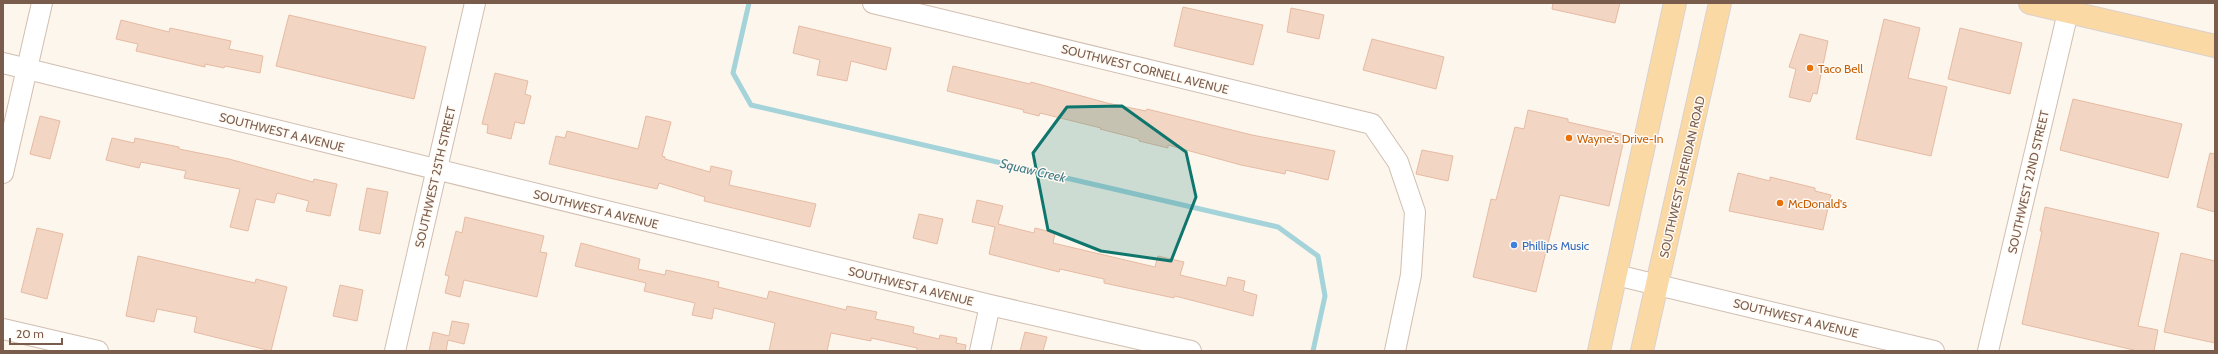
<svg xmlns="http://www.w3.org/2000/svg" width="2218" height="354" viewBox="0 0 2218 354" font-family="Cabin,sans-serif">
<rect width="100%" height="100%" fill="#fdf6ec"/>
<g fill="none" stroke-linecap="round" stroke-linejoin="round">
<!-- stream -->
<path stroke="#a5d3da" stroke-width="5" d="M749,3L733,73L751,105L1278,227L1318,256L1325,296L1313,351"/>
</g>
<!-- building -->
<path fill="#f3d5c3" stroke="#e6bba3" d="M1553,3H1620L1615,23L1552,9Z
M1183,7L1263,25L1253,65L1174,46Z
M1291,8L1324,15L1319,39L1287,32Z
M289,15L426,47L414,99L276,66Z
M1884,19L1920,28L1908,78L1947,87L1931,156L1856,139Z
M121,20L169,32L170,28L231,41L229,49L263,56L260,73L225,66L224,68L205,64V67L136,51L138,44L116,39Z
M799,26L891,48L886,70L851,61L847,81L817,75L820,60L793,53Z
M1960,28L2022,43L2010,94L1948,79Z
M1800,34L1828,41L1817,94L1813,93L1810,102L1789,97L1796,69L1789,67Z
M1372,39L1444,57L1436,89L1363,70Z
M953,66L1030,84L1031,82L1107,103L1146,111L1147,109L1252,135L1335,151L1328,180L1286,170L1285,174L1241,165L1168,145V148L1139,141V139L1100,129L1101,128L1040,113L1039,116L1023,112L1024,110L947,91Z
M495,73L528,81L525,94L531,96L524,124L515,122L511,139L487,133L488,125L482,124Z
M2073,99L2182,124L2168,178L2060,150Z
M1528,110L1568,119V122L1625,135L1609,206L1560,195L1536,292L1473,277L1491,199L1496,200L1515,127L1524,129Z
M40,116L60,121L50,159L30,154Z
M646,116L671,122L662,156L665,157V159L710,172L711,166L732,171L729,185L816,204L810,227L704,201L705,197L659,183L657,189L549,164L556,136L565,138L567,131L638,149Z
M112,138L134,143L135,138L179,147V149L229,159L313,182L314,179L337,184L330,216L306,211L309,201L277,193L274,203L256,199L248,231L230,227L240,189L184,178L186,171L141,162L139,168L106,160Z
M1422,150L1453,156L1448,181L1416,174Z
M2210,153L2215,154V212L2197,207Z
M1738,173L1770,181V177L1815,188V191L1831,195L1823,230L1729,211Z
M367,188L388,192L380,234L359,230Z
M977,200L1003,206L998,224L1034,233L1035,228L1055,233L1053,243L1155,267L1158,256L1184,262L1180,275L1226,286L1228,277L1245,281L1243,291L1257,295L1253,316L1175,296L1174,298L1104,283V279L1060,269L1059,272L989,254L995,227L972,222Z
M2045,207L2159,233L2138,326L2158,330L2154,351H2138L2022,324L2042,231H2040Z
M919,214L943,219L937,244L913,238Z
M465,217L544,236L540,252L547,253L537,297L464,280L460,297L445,293L449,276L445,275L456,231L462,233Z
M37,228L63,234L47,299L21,292Z
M581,243L640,259L638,269L665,275L666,270L719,282L718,287L767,299L769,291L846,310L847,306L877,312L875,319L914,327L913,333L939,339L940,335L957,338L956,343L966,345L965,351H917V348L871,338V341L831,333L827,351H769L775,323L714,308L712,319L692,315L695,303L644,291L646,283L575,266Z
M2181,253L2215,261V343L2164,332Z
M138,256L255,283L256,279L287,287L271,351L194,332L197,317L157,309L154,322L126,316Z
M340,285L363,290L357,321L333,316Z
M452,321L469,324L464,344L448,340L446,351H429L433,332L449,336Z
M1025,332L1047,337L1043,351H1020Z"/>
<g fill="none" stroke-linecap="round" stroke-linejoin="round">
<!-- minor casing -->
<g stroke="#d1beb0" stroke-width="22">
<path id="minor" d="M873,3L1372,124L1398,162L1415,212L1411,275L1395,351
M3,63L990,305L1191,351
M3,173L42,3
M1616,275L1934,351
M3,329L98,351
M395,351L475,3
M980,351L990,305
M1988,351L2068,12"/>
</g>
<!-- primary casing -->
<g stroke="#dad1cd" stroke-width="24">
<path id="primary" d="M2030,3L2215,46
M1599,351L1675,3
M1642,351L1720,3"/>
</g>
<!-- minor -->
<use href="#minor" stroke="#fff" stroke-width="20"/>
<!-- primary -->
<use href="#primary" stroke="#fbd9a5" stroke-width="22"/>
</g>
<!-- marked area -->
<path fill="#0f766e" fill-opacity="0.2" stroke="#0f766e" stroke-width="3" stroke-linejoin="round" d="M1122,106L1186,152L1196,197L1171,261L1101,251L1048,230L1033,153L1067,107Z"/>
<!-- markers -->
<g fill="#e8710a" stroke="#fffaf3" stroke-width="1.5">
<circle cx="1810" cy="68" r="4"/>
<circle cx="1569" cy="138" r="4"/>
<circle cx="1780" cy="203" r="4"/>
</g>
<circle fill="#3f7fe0" stroke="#fffaf3" stroke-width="1.5" cx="1514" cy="245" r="4"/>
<g text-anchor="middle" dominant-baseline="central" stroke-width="3" stroke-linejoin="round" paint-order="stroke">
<!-- food labels -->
<g font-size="12" fill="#c56008" stroke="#fffaf3" text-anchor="start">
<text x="1818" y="68">Taco Bell</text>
<text x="1577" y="138">Wayne's Drive-In</text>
<text x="1788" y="203">McDonald's</text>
</g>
<!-- street labels -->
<g font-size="12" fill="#7a5c4d" stroke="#fffaf3">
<text transform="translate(1145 69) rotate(14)">SOUTHWEST CORNELL AVENUE</text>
<text transform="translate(282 132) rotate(14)">SOUTHWEST A AVENUE</text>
<text transform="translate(435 177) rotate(-77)">SOUTHWEST 25TH STREET</text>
<text transform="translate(1682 177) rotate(-77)">SOUTHWEST SHERIDAN ROAD</text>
<text transform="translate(2028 182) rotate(-77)">SOUTHWEST 22ND STREET</text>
<text transform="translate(596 209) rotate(14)">SOUTHWEST A AVENUE</text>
<text transform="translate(911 286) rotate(14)">SOUTHWEST A AVENUE</text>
<text transform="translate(1796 318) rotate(14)">SOUTHWEST A AVENUE</text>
</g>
<!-- shop labels -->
<g font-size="12" fill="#366cbe" stroke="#fffaf3" text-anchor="start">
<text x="1522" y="245">Phillips Music</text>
</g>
<!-- water labels -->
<g font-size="13" font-style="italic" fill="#437c86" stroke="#fffaf3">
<text transform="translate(1033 170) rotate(13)">Squaw Creek</text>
</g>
</g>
<!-- border -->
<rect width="2218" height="354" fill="none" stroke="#7a5c4d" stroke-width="8"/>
<!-- scale -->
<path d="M10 338v6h52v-6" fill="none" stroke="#7a5c4d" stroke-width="2"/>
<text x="16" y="338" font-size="12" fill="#7a5c4d" stroke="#fffaf3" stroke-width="3" paint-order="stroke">20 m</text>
</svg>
